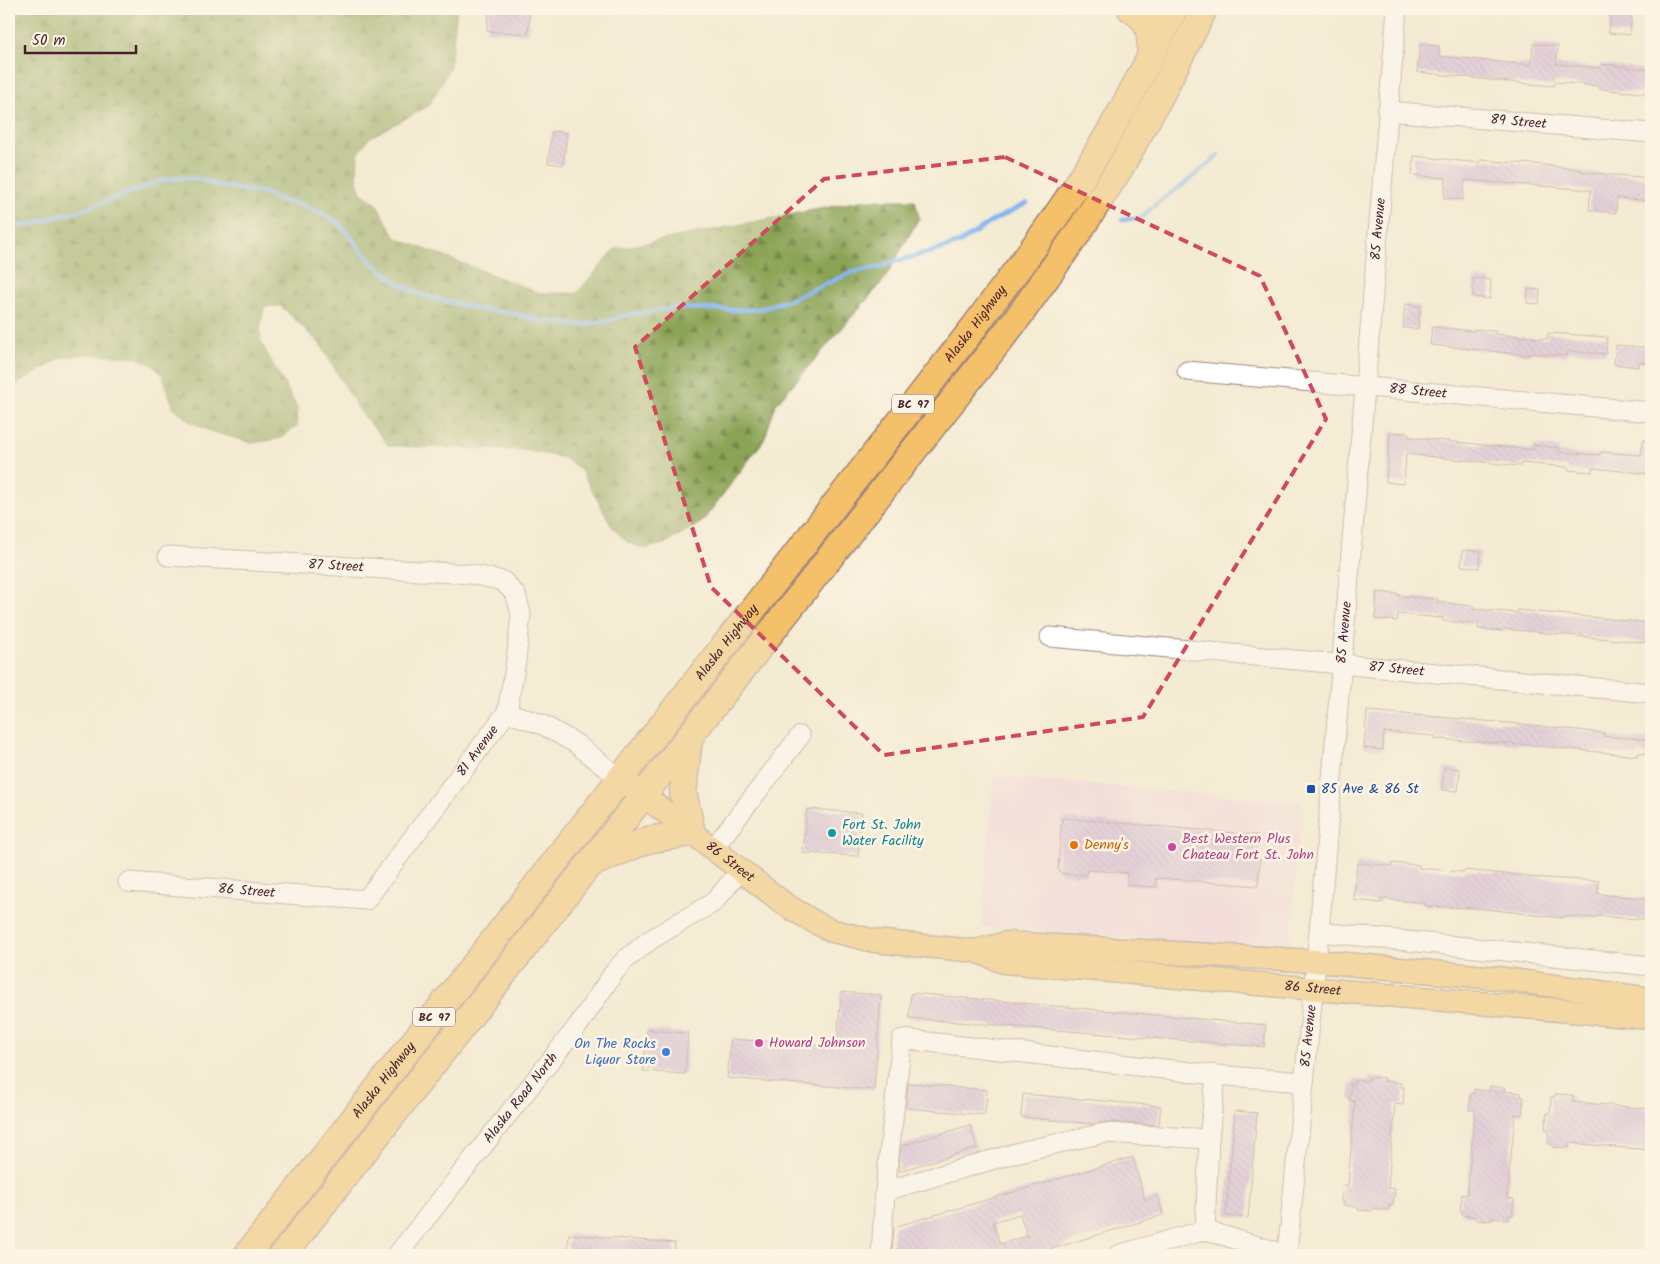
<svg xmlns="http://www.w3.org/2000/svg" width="1660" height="1264" viewBox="0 0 1660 1264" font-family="Kalam,sans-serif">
<defs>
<pattern id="forest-firs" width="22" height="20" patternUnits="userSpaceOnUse" patternTransform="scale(1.25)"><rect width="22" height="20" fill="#8aa354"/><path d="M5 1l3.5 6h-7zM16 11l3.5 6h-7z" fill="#738446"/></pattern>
<pattern id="building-back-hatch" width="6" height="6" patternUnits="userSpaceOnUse" patternTransform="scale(1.25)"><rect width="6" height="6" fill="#d2b1e0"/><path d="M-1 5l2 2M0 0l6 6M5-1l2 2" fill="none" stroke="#ac8fb6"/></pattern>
</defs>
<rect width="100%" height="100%" fill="#fcf5e5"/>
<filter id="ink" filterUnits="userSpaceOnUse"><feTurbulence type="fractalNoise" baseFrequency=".02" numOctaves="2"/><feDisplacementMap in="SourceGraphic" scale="10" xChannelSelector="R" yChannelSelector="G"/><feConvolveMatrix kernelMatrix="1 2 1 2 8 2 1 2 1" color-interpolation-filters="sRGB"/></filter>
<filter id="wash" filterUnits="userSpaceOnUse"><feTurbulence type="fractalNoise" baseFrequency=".0096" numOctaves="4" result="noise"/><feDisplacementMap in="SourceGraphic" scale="20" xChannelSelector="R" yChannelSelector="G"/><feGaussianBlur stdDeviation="1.12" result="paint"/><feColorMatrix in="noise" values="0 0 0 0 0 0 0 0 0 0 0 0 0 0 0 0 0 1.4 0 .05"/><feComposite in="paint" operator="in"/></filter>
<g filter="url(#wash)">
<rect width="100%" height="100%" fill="#f4ebd3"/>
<!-- built -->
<path fill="#f2cfe2" d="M994,776L1302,802L1290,953L981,927Z"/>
<!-- forest -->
<path fill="url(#forest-firs)" stroke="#6a6140" d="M9,9H457L450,67L429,106L369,138L358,154L357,180L361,193L376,203L396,238L540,293H577L615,249L865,200H915L919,218L884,280L776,404L764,440L702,522L664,544L644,549L627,542L613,528L580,469L564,458L523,450L389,446L359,410L320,344L281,306L264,307L260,330L261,342L298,409L297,426L279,439L252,443L209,431L189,421L173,407L163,376L151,364L135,357L86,354L61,358L9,389Z"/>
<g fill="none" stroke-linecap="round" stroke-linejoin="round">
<!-- stream -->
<path stroke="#83b5f0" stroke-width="4.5" d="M1122,220L1142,217L1157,203L1184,184L1219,155
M9,224L14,226L35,224L58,216L79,211L166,179L195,178L221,186L265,193L280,200L300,204L338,222L369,260L398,283L421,295L474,308L511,313L542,321L582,325L611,320L626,315L676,308L736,310L761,309L791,299L853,272L880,267L893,262L941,249L959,243L994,220L1027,203"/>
</g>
<g id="blocks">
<!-- building -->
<path fill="url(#building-back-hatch)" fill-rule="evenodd" d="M489,9H530L528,34L487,31Z
M1611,11L1632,13L1630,35L1609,33Z
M1420,44L1439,46V56L1531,65L1533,44L1558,46L1556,64L1601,68V64L1651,70V94L1599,89V86L1555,82L1554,86L1520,83L1417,72Z
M552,131L567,133L563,165L548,163Z
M1414,156L1480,163V160L1546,165L1582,170V172L1651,178V201L1617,198L1616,213L1589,210L1591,190L1465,180L1463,200L1444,198L1446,178L1412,175Z
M1474,278L1491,280L1490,299L1473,297Z
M1528,289L1540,290L1539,304L1527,303Z
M1405,304L1420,306L1418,329L1403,328Z
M1432,327L1474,331V329L1495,331V334L1548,339V333L1607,337L1606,354L1568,351L1567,356L1530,353V355L1430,345Z
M1616,345L1651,348V363L1638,362V367L1614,364Z
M1390,432L1408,433V437L1533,450V445L1559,448V452L1600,455V452L1641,455L1643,440H1651V474L1592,468V472L1568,470V467L1521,463L1520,466L1406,454L1404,484L1386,482Z
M1463,550L1481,551L1479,568L1461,566Z
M1377,592L1399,594V596L1438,599L1437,602L1473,606V609L1517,613V610L1651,623L1650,643L1504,629V631L1478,629L1479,624L1443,621V618L1398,614L1397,621L1375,619Z
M1367,711L1532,725L1604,733V736L1651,740V754L1638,753V756L1530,745L1435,739V736L1384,732L1383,750L1364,748Z
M1444,767L1460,769L1458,791L1442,790Z
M807,809L862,813L858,856L803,853Z
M1062,818L1257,835L1255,858L1260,859L1258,886L1156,878V887L1126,885L1127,873L1087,870L1086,875L1062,874L1058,869Z
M1357,863L1392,866V863L1419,865V868L1464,872V870L1527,876V877L1599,881L1598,894L1651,899V920L1596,916L1595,918L1562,916V918L1477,908L1425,906V903L1381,899V903L1354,900Z
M841,992L881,995L874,1090L727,1078L731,1039L837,1047Z
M911,993L1266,1025L1264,1047L909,1018Z
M647,1030L688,1033L685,1074L643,1071Z
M1369,1077L1385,1078L1384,1081L1401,1083V1087H1404L1403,1105L1395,1104L1388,1188L1395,1189L1393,1206L1389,1205V1210L1373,1208L1372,1211L1358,1210V1207L1343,1205L1344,1202H1341L1343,1185H1348L1355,1101L1349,1100L1351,1084H1354V1080L1369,1081Z
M908,1083L987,1090L985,1115L906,1108Z
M1490,1086L1505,1088L1504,1091L1521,1093V1097H1524L1522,1115L1515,1114L1507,1198L1514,1199L1512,1216L1508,1215V1220L1492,1218L1491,1221L1477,1220V1217L1462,1215L1463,1211H1460L1462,1194L1467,1195L1475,1110H1469L1471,1093L1474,1094V1089L1489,1091Z
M1023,1094L1161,1106L1159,1125L1105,1122L1094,1124L1021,1117Z
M1555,1094L1573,1095V1102L1651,1109V1150L1569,1143V1148L1552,1147V1144L1548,1143L1549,1129H1545L1547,1113L1550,1114L1551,1097H1555Z
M1235,1111L1257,1113L1248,1218L1226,1216Z
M970,1125L977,1148L899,1171L901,1146Z
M1133,1157L1145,1200L1158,1196L1163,1215L1031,1255H903L902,1250L892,1253L894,1227ZM1020,1214L1027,1236L1000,1244L993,1222Z
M569,1234L675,1243L674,1255H567Z"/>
</g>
</g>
<g filter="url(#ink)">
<use href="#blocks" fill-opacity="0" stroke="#9f857f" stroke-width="1"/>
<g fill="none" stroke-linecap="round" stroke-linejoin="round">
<!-- minor casing -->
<g stroke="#9f857f" stroke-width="21">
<g id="minor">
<path id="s1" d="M1387,111L1651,133"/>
<path id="s2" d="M1187,371L1651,412"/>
<path id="s3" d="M1050,637L1651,693"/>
<path d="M507,712L543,725L575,743L621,779"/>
<path d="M713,849L800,736"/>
<path id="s4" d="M128,882L366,900L507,712L516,661L521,614L516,595L503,581L470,574L168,556"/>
<path d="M1319,932L1651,966"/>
<path d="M885,1191L1019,1152L1104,1133L1209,1139"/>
<path d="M1205,1230L1287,1255"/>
<path id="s5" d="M397,1255L577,1027L615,971L625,960L650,940L714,902L740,871"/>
<path d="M881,1255L885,1191L902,1039L1216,1075L1303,1082"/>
<path d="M1118,1255L1205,1230L1209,1139L1216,1075"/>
<path id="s6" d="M1287,1255L1319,932L1397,9"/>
</g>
</g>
<!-- major casing -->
<g stroke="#9f857f" stroke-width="25">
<g id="major">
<path id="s7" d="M630,785L786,905L818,924L833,931L875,941L955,949L976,951L1006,943L1314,961L1497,978L1651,999"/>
<path id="s8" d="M976,951L1004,962C1220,980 1436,1000 1651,1018"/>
</g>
</g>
<!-- highway casing -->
<g stroke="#9f857f" stroke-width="29">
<g id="highway">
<path d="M1131,9C1152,22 1150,33 1151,56"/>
<path d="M593,863L647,840L692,833L683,792L689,738"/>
<path id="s9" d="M247,1255L975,326C1007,282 1041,240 1071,194C1110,136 1144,72 1174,9"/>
<path d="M283,1255L1019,316L1078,233L1120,168L1160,96L1204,9"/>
</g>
</g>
<!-- minor -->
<use href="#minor" stroke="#fff" stroke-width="19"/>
<!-- major -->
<use href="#major" stroke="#f4c16a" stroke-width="22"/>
<!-- highway -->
<use href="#highway" stroke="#f4c16a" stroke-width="26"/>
</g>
</g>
<!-- marked area -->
<path d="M0 0H1660V1264H0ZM1005,157L1260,276L1326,419L1143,717L884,755L711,587L635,347L824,179Z" fill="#f4ebd3" fill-opacity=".55" fill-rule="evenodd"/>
<path fill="none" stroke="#d1495b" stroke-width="4" stroke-dasharray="10 6" stroke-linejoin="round" d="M1005,157L1260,276L1326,419L1143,717L884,755L711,587L635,347L824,179Z"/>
<!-- markers -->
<rect fill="#1a4fb4" stroke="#fcf5e5" stroke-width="2" x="1306" y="784" width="10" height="10" rx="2.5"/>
<circle fill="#0f9aa8" stroke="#fcf5e5" stroke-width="2" cx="832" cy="833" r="5"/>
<circle fill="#e8710a" stroke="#fcf5e5" stroke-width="2" cx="1074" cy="845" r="5"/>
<g fill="#d1479c" stroke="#fcf5e5" stroke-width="2">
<circle cx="1172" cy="847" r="5"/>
<circle cx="759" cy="1043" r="5"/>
</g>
<circle fill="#3f7fe0" stroke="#fcf5e5" stroke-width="2" cx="666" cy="1052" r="5"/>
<g text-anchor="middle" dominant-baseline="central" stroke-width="5" stroke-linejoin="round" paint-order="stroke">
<!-- shield labels -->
<g fill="#fcf5e5" stroke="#7f5f63" stroke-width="1">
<rect x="892" y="394.5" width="42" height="19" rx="4"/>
<rect x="413" y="1007.5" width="42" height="19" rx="4"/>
</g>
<g font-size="12" font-weight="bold" fill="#4a1f2b">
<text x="913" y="404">BC 97</text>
<text x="434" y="1017">BC 97</text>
</g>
<!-- street labels -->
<g font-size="14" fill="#4a1f2b" stroke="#fcf5e5">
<text stroke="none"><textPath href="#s1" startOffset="132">89 Street</textPath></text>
<text stroke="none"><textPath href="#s6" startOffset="1030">85 Avenue</textPath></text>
<text stroke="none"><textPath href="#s9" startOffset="1182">Alaska Highway</textPath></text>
<text stroke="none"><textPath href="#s2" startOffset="232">88 Street</textPath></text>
<text transform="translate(336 566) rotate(3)">87 Street</text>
<text stroke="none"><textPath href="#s6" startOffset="625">85 Avenue</textPath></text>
<text stroke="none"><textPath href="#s9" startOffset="778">Alaska Highway</textPath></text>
<text stroke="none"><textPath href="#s3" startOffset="348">87 Street</textPath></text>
<text stroke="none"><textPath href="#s4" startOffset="425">81 Avenue</textPath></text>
<text stroke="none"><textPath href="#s7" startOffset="126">86 Street</textPath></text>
<text stroke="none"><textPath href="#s4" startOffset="119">86 Street</textPath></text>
<text stroke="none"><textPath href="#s8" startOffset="340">86 Street</textPath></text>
<text stroke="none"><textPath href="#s6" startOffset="220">85 Avenue</textPath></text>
<text stroke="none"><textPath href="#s9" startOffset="222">Alaska Highway</textPath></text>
<text stroke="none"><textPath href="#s5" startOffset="200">Alaska Road North</textPath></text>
</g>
<!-- transit labels -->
<g font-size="14" fill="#164399" stroke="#fcf5e5" text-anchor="start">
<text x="1321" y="789">85 Ave &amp; 86 St</text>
</g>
<!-- culture labels -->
<g font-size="14" fill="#0d838f" stroke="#fcf5e5" text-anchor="start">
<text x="842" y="825">Fort St. John<tspan x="842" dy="16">Water Facility</tspan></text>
</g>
<!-- hotel labels -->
<g font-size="14" fill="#b23c85" stroke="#fcf5e5" text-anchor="start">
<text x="1182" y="839">Best Western Plus<tspan x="1182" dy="16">Chateau Fort St. John</tspan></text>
<text x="769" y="1043">Howard Johnson</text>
</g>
<!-- food labels -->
<g font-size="14" fill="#c56008" stroke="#fcf5e5" text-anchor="start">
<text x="1084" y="845">Denny's</text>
</g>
<!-- shop labels -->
<g font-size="14" fill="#366cbe" stroke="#fcf5e5" text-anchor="end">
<text x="656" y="1044">On The Rocks<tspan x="656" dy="16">Liquor Store</tspan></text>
</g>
</g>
<!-- margin -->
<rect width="1660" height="1264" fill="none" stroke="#fcf5e5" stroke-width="30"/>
<!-- scale -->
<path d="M25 45v8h111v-8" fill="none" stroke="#4a1f2b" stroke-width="2.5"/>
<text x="32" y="45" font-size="15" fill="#4a1f2b" stroke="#fcf5e5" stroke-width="4" paint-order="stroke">50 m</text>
</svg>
